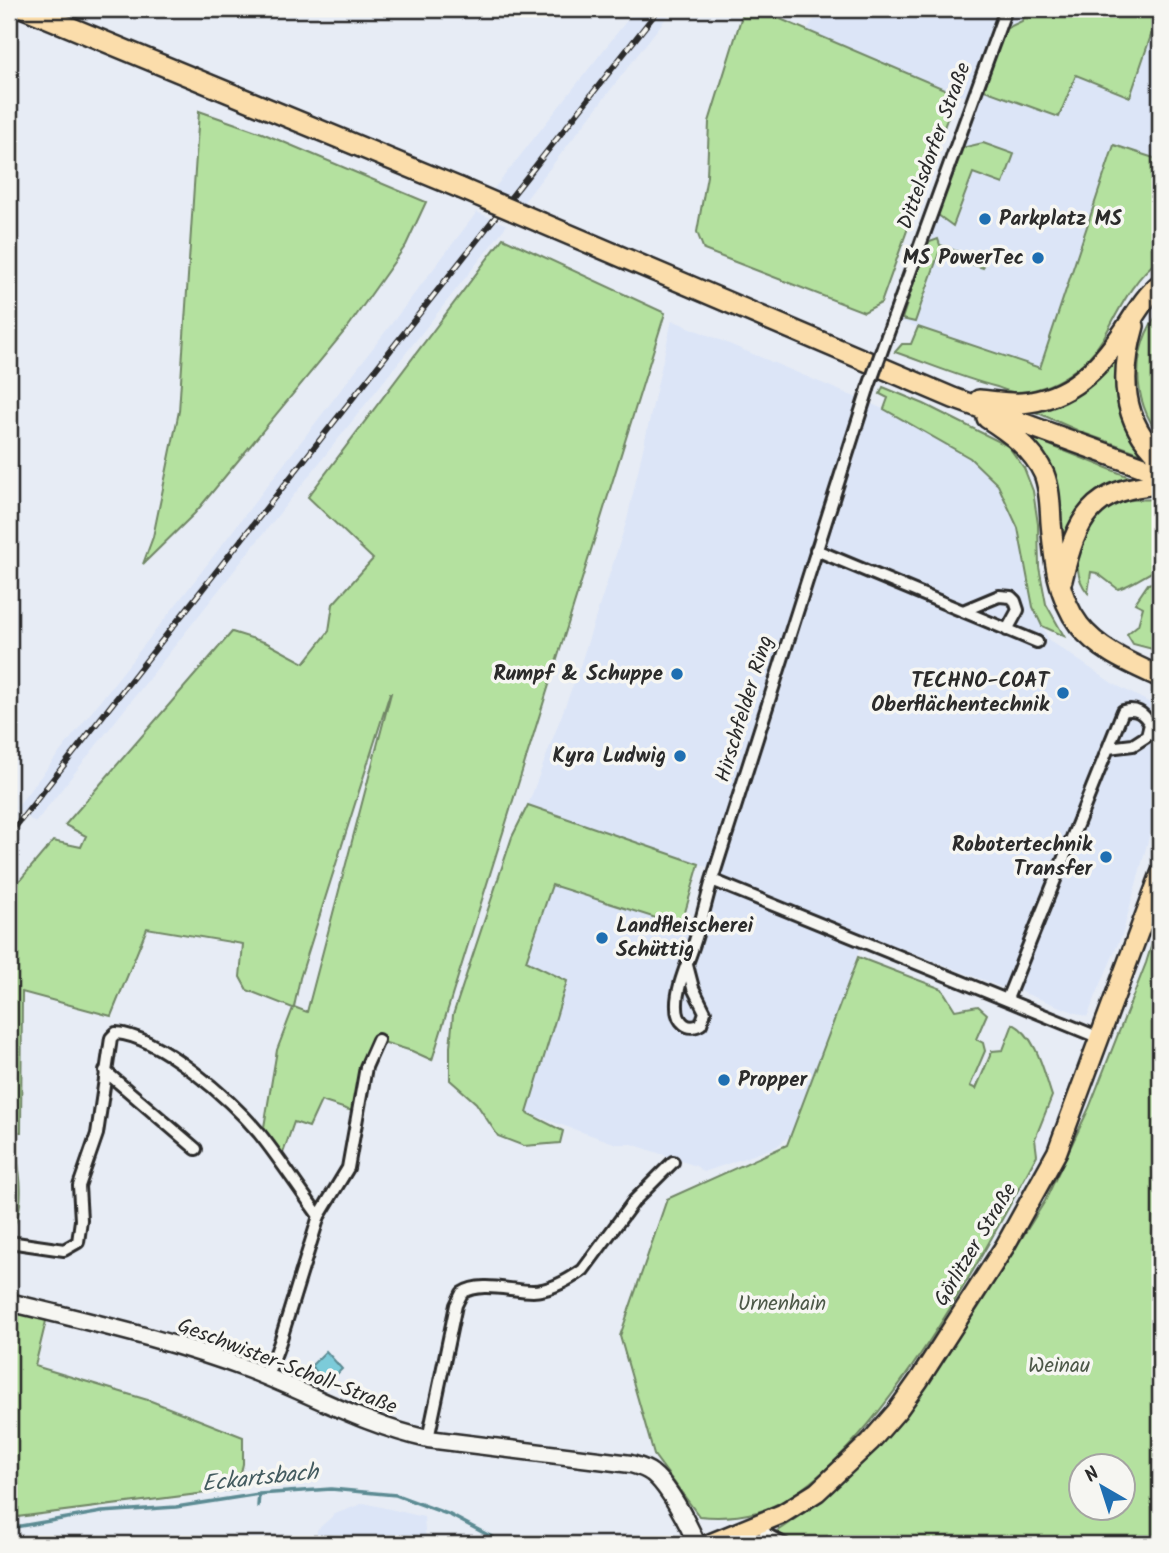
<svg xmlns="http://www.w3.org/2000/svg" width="1169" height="1553" viewBox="0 0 1169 1553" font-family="Kalam,sans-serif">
<rect width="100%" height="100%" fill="#e7ecf5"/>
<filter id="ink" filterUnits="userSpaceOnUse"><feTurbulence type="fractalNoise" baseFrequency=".0143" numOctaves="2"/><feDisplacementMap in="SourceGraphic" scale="14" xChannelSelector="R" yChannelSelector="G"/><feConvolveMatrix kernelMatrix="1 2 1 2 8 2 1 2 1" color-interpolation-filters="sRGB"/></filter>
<g filter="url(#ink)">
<!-- built -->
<path fill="#dce5f7" d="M636,9H673L523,203L493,190Z
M821,9H1160V160L1114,145L1040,368L900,321L979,100L956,94L807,30Z
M477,212L507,225L35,823L16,808L189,588Z
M672,320L900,416L970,458L998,485L1018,528L1033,607L1049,640L1112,683L1160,708V797L1123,932L1087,1017L1016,990L1001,987L865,934L793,1133L776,1147L704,1172L696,1166L632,1144H617L527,1113L567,981L526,961L552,884L703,933L722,872L528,805L580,666L627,520Z
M364,1503L424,1517L426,1544H317V1530L335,1514Z"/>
<!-- green -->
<path fill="#b4e19f" stroke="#708665" stroke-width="2" fill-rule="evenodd" d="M744,9H757L956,94L881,303L864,312L704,250L697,232L707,176L709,122Z
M1022,9H1160L1130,97L1076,75L1059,117L984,90L1005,29L1022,21L1025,15Z
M199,111L262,133L426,202L406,245L348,327L195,513L143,564L153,537L179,411Z
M983,143L1014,154L1003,184L973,173L953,226L938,215L961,148Z
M1114,145L1160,160V259C1134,277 1119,310 1104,337C1086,367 1053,391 1017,392C1011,393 1003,389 997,387C962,378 929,364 895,352L902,344H911L918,327L1040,368Z
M503,238L665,313L432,1060L412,1051L373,1039C359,1067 356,1081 355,1112L321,1101L309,1127L294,1122L282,1156L263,1133L277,1050L293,1008L247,990L240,977L243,944L147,928L111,1016L22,992L21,1132H12C19,1166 29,1205 9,1235V893L53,841L81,847L86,836L65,825L232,632L267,643L304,663L329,631L333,604L373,559L308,497ZM390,693H391L307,1012L294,1007L300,978Z
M938,239L940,245L985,262L983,268L939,253L915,322L902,319L927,243Z
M1160,312V435C1131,402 1131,344 1160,312Z
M1117,353L1151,457L1086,434L1031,410C1072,405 1095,386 1117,353Z
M883,387L924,404L1008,446L1024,468L1033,491L1038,524L1039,567L1046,604L1064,636L1042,626L1033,607L1018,528L998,485L970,458L884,409L888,398L880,394Z
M1032,438L1132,478L1123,484L1060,550L1030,441Z
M1154,499L1160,501V568C1145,574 1133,585 1118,589L1097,573L1091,572L1088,593C1063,565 1087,512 1121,502C1131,499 1144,500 1154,499Z
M1160,581V651L1133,644L1127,634L1138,625L1143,607L1135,603L1148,584Z
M528,805L699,864L681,926L552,885L526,961L567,981L527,1113L563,1131L560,1143L524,1146L498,1136L476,1103L450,1080V1047L453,1015L512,837Z
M1160,918V1544H758L805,1512L851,1471L904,1413L978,1308L1045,1201L1089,1108L1146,963ZM1082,1466H1124V1508H1082Z
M858,957L942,989L955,1010L978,1006L987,1014L976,1039L983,1043L985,1051L970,1086L976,1089L992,1051L1003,1050L1013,1024C1037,1036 1044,1073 1052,1096L1035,1139L1037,1155C985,1251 865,1481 757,1512C738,1517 719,1518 699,1516L654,1455L620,1336L667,1199L787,1145Z
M9,1306L47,1317L35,1366L151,1401L243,1437V1464L237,1489L9,1518Z"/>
<!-- water -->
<path fill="#7ccbd9" stroke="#5c8b93" stroke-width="2" d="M326,1351L342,1369L328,1383L311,1366Z"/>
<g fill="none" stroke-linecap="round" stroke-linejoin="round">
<!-- stream -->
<path stroke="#5c8b93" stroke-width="3.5" d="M258,1506L259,1494
M9,1528L102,1512L176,1507L259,1494L331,1489L396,1495L450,1515L505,1544"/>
<!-- street casing -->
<g stroke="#2b2b2b" stroke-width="16">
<path id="street" d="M887,336L1006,9
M816,550L1037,642
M963,611L999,596L1011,597L1015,601L1018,610L1007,630
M712,880L1100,1038
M687,965L693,988L705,1012L701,1024C688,1032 677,1022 677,1007C676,987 688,963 694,944C701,923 706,901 712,880L868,389
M1007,999L1123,711C1136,708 1143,712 1150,724L1147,736L1133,745L1108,748
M105,1071L196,1149
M319,1216L348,1168L366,1067L378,1040
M9,1242L64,1250L78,1242L81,1220L79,1186L97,1134L111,1038L116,1033C160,1036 231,1100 259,1133C280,1159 299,1189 319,1216L280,1342L267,1377
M428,1439L456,1305L462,1293C481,1281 510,1291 533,1291C549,1291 570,1279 583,1270L634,1201L673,1162
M760,1523L766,1534L784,1544"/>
</g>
<!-- secondary casing -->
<g stroke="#2b2b2b" stroke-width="21">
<path id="secondary" d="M9,1302C90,1322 171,1340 250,1370C310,1393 364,1425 428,1439L631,1464C638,1466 646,1468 652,1473C669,1486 688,1524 697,1544"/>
</g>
<!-- primary casing -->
<g stroke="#2b2b2b" stroke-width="23">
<path id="primary" d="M709,1544L782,1514L817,1492L870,1442L897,1411L919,1380L1005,1246L1057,1152L1160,875"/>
</g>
<!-- highway casing -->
<g stroke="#2b2b2b" stroke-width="24">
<path id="highway" d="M26,9L460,188
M542,223L953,398L1160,473
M1134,326C1120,375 1121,421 1160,457
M979,400C993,401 1008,404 1022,403C1070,399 1099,368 1124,331C1135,315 1145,296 1160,284
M987,418C1009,432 1033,449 1044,474C1050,489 1050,506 1051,522C1054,557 1057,596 1079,625C1099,651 1132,664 1160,677
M1062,580C1077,517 1091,489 1160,484"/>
</g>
<!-- street -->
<use href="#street" stroke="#f6f6f2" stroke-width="10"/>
<!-- secondary -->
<use href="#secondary" stroke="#f6f6f2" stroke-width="16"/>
<!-- primary -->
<use href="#primary" stroke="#fbddab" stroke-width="18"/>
<!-- highway -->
<use href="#highway" stroke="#fbddab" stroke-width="19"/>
<!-- rail casing -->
<g stroke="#2b2b2b" stroke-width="6">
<path id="rail" d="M9,835L659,9"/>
</g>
<!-- rail -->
<use href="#rail" stroke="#f6f6f2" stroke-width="3.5" stroke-dasharray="10" stroke-linecap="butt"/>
<!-- street-bridge casing -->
<g stroke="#2b2b2b" stroke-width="16" stroke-linecap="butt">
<path id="street-bridge" d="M868,389L887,336"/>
</g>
<!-- highway-bridge casing -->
<g stroke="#2b2b2b" stroke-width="24" stroke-linecap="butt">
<path id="highway-bridge" d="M460,188L542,223"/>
</g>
<!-- street-bridge -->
<use href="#street-bridge" stroke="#f6f6f2" stroke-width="10"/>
<!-- highway-bridge -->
<use href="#highway-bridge" stroke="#fbddab" stroke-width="19"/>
</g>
</g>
<!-- markers -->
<g fill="#1f6fb2" stroke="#f6f6f2" stroke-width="2.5">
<circle cx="985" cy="219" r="7"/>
<circle cx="1038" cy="258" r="7"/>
<circle cx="677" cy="674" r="7"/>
<circle cx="1063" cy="693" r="7"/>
<circle cx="680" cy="756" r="7"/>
<circle cx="1106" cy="857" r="7"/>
<circle cx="602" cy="938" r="7"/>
<circle cx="724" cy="1080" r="7"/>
</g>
<g text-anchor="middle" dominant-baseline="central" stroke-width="7" stroke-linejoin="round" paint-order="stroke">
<!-- street labels -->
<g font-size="21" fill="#2b2b2b" stroke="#f6f6f2">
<text transform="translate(935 146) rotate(-70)">Dittelsdorfer Straße</text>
<text transform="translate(745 709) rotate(-73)">Hirschfelder Ring</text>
<text transform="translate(976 1245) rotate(-59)">Görlitzer Straße</text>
<text transform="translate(287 1367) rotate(21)">Geschwister-Scholl-Straße</text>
</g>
<!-- poi labels -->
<g font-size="21" font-weight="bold" fill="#2b2b2b" stroke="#f6f6f2" text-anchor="end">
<text x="999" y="219" text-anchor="start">Parkplatz MS</text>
<text x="1024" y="258">MS PowerTec</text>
<text x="663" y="674">Rumpf &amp; Schuppe</text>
<text x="1049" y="681">TECHNO-COAT<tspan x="1049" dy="24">Oberflächentechnik</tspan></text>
<text x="666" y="756">Kyra Ludwig</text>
<text x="1092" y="845">Robotertechnik<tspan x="1092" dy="24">Transfer</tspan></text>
<text x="616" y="926" text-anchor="start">Landfleischerei<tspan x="616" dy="24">Schüttig</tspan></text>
<text x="738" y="1080" text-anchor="start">Propper</text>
</g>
<!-- park labels -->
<g font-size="21" fill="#4d5848" stroke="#f6f6f2">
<text x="782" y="1304">Urnenhain</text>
<text x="1059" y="1366">Weinau</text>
</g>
<!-- water labels -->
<g font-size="23" font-style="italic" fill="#435b5f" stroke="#f6f6f2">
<text transform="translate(260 1479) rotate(-6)">Eckartsbach</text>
</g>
</g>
<!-- margin -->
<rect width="1169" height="1553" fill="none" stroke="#f6f6f2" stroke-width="35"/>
<rect x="18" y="18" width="1134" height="1518" fill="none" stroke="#2b2b2b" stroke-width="2.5" filter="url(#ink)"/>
<!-- north arrow -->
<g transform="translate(1102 1487) rotate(321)"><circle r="33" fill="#f6f6f2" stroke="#a5a5a2" stroke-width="2"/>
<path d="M0-5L12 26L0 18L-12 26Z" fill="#1f6fb2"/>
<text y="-10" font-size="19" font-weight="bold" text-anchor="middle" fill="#2b2b2b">N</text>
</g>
</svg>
